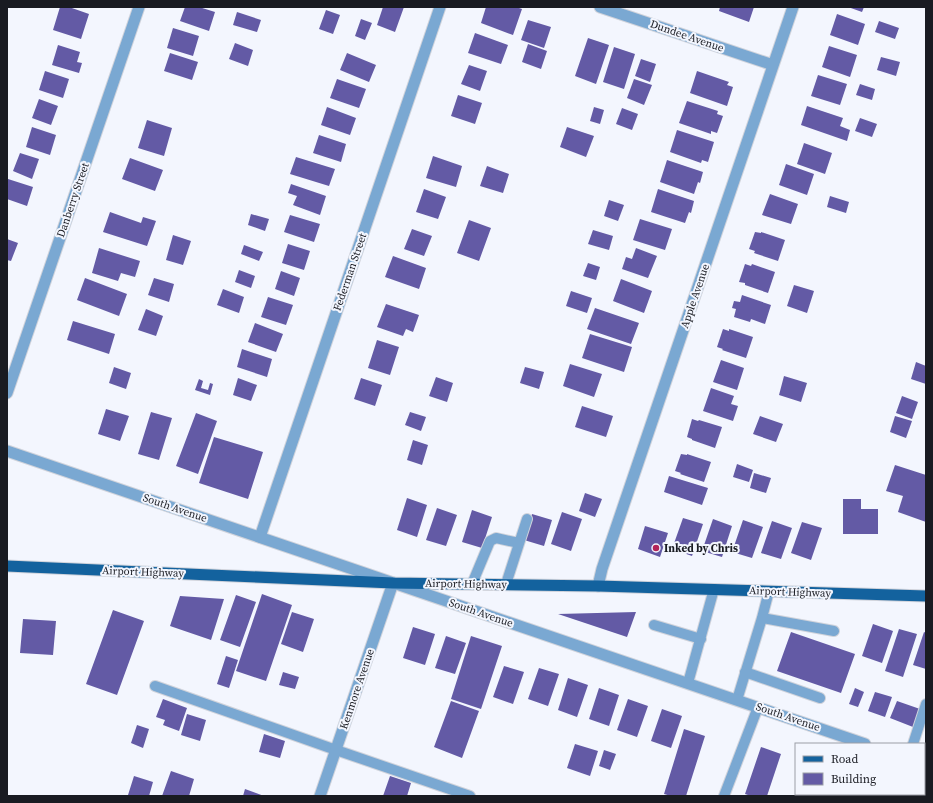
<svg xmlns="http://www.w3.org/2000/svg" width="933" height="803" viewBox="0 0 933 803" font-family="'Source Serif 4',serif">
<rect width="100%" height="100%" fill="#f3f6fe"/>
<!-- building -->
<path fill="#635aa5" d="M60,7H69L89,14L81,39L53,30Z
M185,7H199L215,12L209,31L180,21Z
M383,7H404L395,32L377,25Z
M486,7H516L522,9L513,35L481,23Z
M720,7H754L749,22L719,11Z
M848,7H864L862,12Z
M326,10L340,15L333,34L319,29Z
M237,12L261,20L257,32L233,25Z
M837,14L865,24L858,45L830,35Z
M361,19L372,23L365,40L355,36Z
M528,20L551,27L544,48L521,40Z
M879,21L899,28L895,39L875,32Z
M173,28L199,36L193,56L167,48Z
M475,33L508,45L501,64L468,53Z
M588,38L609,45L596,84L575,76Z
M235,43L253,50L248,66L229,59Z
M528,44L547,51L541,69L522,62Z
M58,45L80,52L77,62L82,63L79,73L52,65Z
M829,46L857,55L850,77L822,67Z
M614,47L635,54L624,89L603,82Z
M170,53L198,62L192,80L164,71Z
M347,53L376,65L369,82L340,70Z
M881,57L900,62L896,76L877,70Z
M641,59L656,64L650,82L635,76Z
M469,65L487,71L480,91L461,84Z
M45,71L69,79L63,98L39,90Z
M697,71L729,82L727,85L733,87L727,106L690,93Z
M818,75L847,84L840,105L811,96Z
M337,79L366,89L359,108L330,98Z
M634,79L652,85L644,105L627,98Z
M860,84L875,89L872,100L856,95Z
M458,95L482,103L475,124L451,116Z
M39,99L58,106L51,125L32,118Z
M687,101L718,111L717,114L723,116L717,133L711,131V134L679,123Z
M807,106L843,118L840,126L850,130L847,141L801,125Z
M327,107L356,118L350,135L321,125Z
M594,107L604,110L600,124L590,121Z
M622,108L638,114L632,130L616,124Z
M860,118L877,124L872,137L855,131Z
M147,120L172,128L164,156L138,148Z
M32,127L56,135L50,155L26,147Z
M567,127L594,136L586,157L560,147Z
M677,130L714,142L708,162L702,160L701,163L670,152Z
M319,135L346,144L341,162L313,153Z
M804,143L832,153L825,174L797,164Z
M20,153L39,159L32,179L13,171Z
M433,156L462,166L456,187L426,178Z
M296,157L335,169L329,186L290,174Z
M130,158L163,170L155,191L122,179Z
M667,160L703,172L700,183L698,182L694,194L660,182Z
M786,164L814,174L807,195L779,185Z
M487,166L509,174L503,193L480,186Z
M8,179L33,187L27,206L7,199V183Z
M291,184L326,196L320,215L293,205L297,196L288,193Z
M424,189L446,197L438,219L416,212Z
M658,189L694,201L691,213L689,212L685,223L651,212Z
M770,194L798,204L791,224L762,215Z
M830,196L849,202L846,213L827,207Z
M609,200L624,205L618,221L604,216Z
M110,212L141,223L143,217L156,221L147,246L103,232Z
M251,214L269,219L265,231L248,225Z
M290,215L320,224L314,242L284,232Z
M640,219L672,229L665,250L633,240Z
M469,220L491,228L479,261L457,253Z
M412,229L432,236L424,256L404,249Z
M593,230L613,236L609,250L588,244Z
M755,232L761,233V232L785,240L778,261L754,253L755,251L749,249Z
M173,235L191,241L183,265L166,260Z
M7,239L18,243L11,261L7,260Z
M288,244L310,251L304,270L282,263Z
M244,245L263,252L259,261L241,254Z
M99,248L140,261L135,277L121,273L118,281L92,273Z
M636,248L657,256L648,278L622,269L626,257L632,259Z
M393,256L426,268L419,289L385,277Z
M588,263L600,267L596,280L583,276Z
M745,264L751,266L752,264L775,272L768,293L745,285V283L739,282Z
M239,270L255,276L251,288L235,282Z
M281,271L300,278L294,296L275,289Z
M85,278L127,294L119,316L77,300Z
M154,278L174,284L169,302L148,295Z
M621,279L652,291L644,313L613,301Z
M794,285L814,291L807,313L787,306Z
M223,289L244,297L239,313L217,305Z
M571,291L592,298L587,313L566,306Z
M742,295L771,305L765,324L751,319L750,322L734,317L736,309L732,308L734,301L740,302Z
M268,297L293,305L286,325L261,317Z
M386,304L419,315L413,332L406,329L403,336L377,327Z
M595,308L639,323L631,344L587,329Z
M146,309L163,316L156,336L138,330Z
M73,321L115,334L109,354L67,340Z
M255,323L283,334L276,352L248,342Z
M723,329L729,331V329L753,337L746,358L722,350L723,349L717,347Z
M590,334L632,347L624,372L582,358Z
M377,340L399,347L390,375L368,368Z
M242,349L272,359L267,377L237,367Z
M721,360L744,368L737,390L713,382Z
M916,362L926,366V384L911,379Z
M570,364L602,374L594,397L563,386Z
M114,367L131,373L126,389L109,383Z
M525,367L544,372L539,389L520,383Z
M784,376L807,383L801,402L779,395Z
M436,377L453,383L447,402L429,396Z
M238,378L257,385L251,401L233,395Z
M361,378L382,385L375,406L354,399Z
M199,379L203,381L201,388L208,390L210,383L213,384L210,395L195,390Z
M711,388L734,396L731,404L738,406L733,421L703,411Z
M902,396L918,402L912,419L896,413Z
M582,406L613,416L606,437L575,427Z
M106,409L129,416L120,441L98,434Z
M151,412L172,418L159,460L138,454Z
M410,412L426,417L421,431L405,425Z
M196,413L217,421L198,474L176,466Z
M760,416L783,424L776,442L753,434Z
M895,416L912,421L906,438L890,432Z
M692,419L698,421L699,420L722,427L715,448L692,440V439L687,437Z
M214,437L263,452L248,499L199,483Z
M413,440L428,445L422,465L407,460Z
M681,454L687,455V454L711,462L704,482L680,474L681,473L675,471Z
M737,464L753,470L749,482L733,477Z
M895,465L926,475V522L898,512L903,496L886,491Z
M754,473L771,478L766,493L750,488Z
M669,476L708,488L702,505L664,492Z
M585,493L602,499L595,517L579,511Z
M407,498L427,505L417,537L397,530Z
M843,499H861V509H878V534H843Z
M437,508L457,515L446,546L426,540Z
M472,510L492,517L482,548L462,542Z
M562,512L582,519L571,551L551,544Z
M532,514L552,520L544,546L524,540Z
M683,518L703,524L692,556L672,549Z
M713,519L732,526L722,557L702,551Z
M743,520L763,527L752,558L732,552Z
M772,521L792,528L781,559L761,553Z
M802,522L822,528L811,560L791,553Z
M645,526L668,533L660,557L638,549Z
M262,594L292,605L266,681L236,671Z
M236,595L256,602L240,647L220,640Z
M180,596L224,599L211,640L170,626Z
M113,610L144,621L117,695L86,684Z
M292,612L314,619L303,652L281,644Z
M636,612L627,637L558,614Z
M23,619L56,621L53,655L20,653Z
M873,624L893,631L882,663L862,656Z
M413,627L435,634L425,665L403,658Z
M899,629L917,634L903,677L885,671Z
M791,632L855,654L841,693L777,671Z
M924,632L926,633V669L913,665Z
M446,636L466,643L455,674L435,668Z
M471,636L502,646L481,709L451,699Z
M226,656L238,660L229,688L217,684Z
M504,666L524,672L513,704L493,697Z
M539,668L559,674L548,706L528,699Z
M283,672L299,677L295,689L279,685Z
M568,678L588,685L577,717L558,710Z
M599,688L619,695L609,726L589,719Z
M855,688L864,692L858,707L849,704Z
M875,692L892,697L885,717L868,711Z
M163,699L187,708L179,731L163,725L165,720L156,717Z
M628,699L648,706L637,737L617,730Z
M451,701L479,711L462,758L434,747Z
M897,701L920,709L913,727L890,718Z
M662,709L682,716L671,748L651,741Z
M187,714L206,720L200,741L181,735Z
M137,725L149,729L143,748L131,743Z
M684,729L705,736L686,796H671L664,794Z
M264,734L285,741L280,758L259,752Z
M575,744L598,751L590,776L567,768Z
M761,747L781,754L767,796H751L745,794Z
M604,750L616,754L610,770L599,766Z
M171,771L194,779L189,796H162Z
M134,776L153,782L149,796L128,795Z
M390,776L411,783L407,796H383Z
M245,789L264,796H243Z
M806,794H839L838,796H806Z
M850,794H872V796H850Z"/>
<g fill="none" stroke-linecap="round" stroke-linejoin="round">
<!-- service casing -->
<g stroke="#d0d3db" stroke-width="12">
<path id="service" d="M472,584L490,541L496,538L519,543
M506,584L527,519
M762,618L834,631
M654,625L701,639
M745,672L820,698
M688,683L714,589
M155,686L336,750L470,796
M737,700L762,618L769,591
M913,744L926,704
M724,796L758,707"/>
</g>
<!-- minor casing -->
<g stroke="#d0d3db" stroke-width="13">
<path id="minor" d="M600,7L773,65
M7,393L139,7
M260,537L440,7
M598,586L602,569L793,7
M320,796L393,583"/>
</g>
<!-- tertiary casing -->
<g stroke="#d0d3db" stroke-width="13">
<path id="tertiary" d="M7,451L865,744
M924,765H926"/>
</g>
<!-- primary casing -->
<g stroke="#d0d3db" stroke-width="13">
<path id="primary" d="M7,566L393,583L598,586L926,596"/>
</g>
<!-- service -->
<use href="#service" stroke="#7aa8d2" stroke-width="10"/>
<!-- minor -->
<use href="#minor" stroke="#7aa8d2" stroke-width="11"/>
<!-- tertiary -->
<use href="#tertiary" stroke="#7aa8d2" stroke-width="11"/>
<!-- primary -->
<use href="#primary" stroke="#13629e" stroke-width="11"/>
</g>
<!-- markers -->
<circle fill="#b32458" stroke="#f3f6fe" stroke-width="1.5" cx="656" cy="548" r="4"/>
<g text-anchor="middle" dominant-baseline="central" stroke-width="4" stroke-linejoin="round" paint-order="stroke">
<!-- street labels -->
<g font-size="11" fill="#191b22" stroke="#f3f6fe">
<text transform="translate(687 36) rotate(19)">Dundee Avenue</text>
<text transform="translate(73 200) rotate(-71)">Danberry Street</text>
<text transform="translate(350 272) rotate(-71)">Federman Street</text>
<text transform="translate(695 296) rotate(-71)">Apple Avenue</text>
<text transform="translate(175 508) rotate(19)">South Avenue</text>
<text transform="translate(143 572) rotate(2)">Airport Highway</text>
<text transform="translate(466 584) rotate(1)">Airport Highway</text>
<text transform="translate(790 592) rotate(2)">Airport Highway</text>
<text transform="translate(481 613) rotate(19)">South Avenue</text>
<text transform="translate(357 689) rotate(-71)">Kenmore Avenue</text>
<text transform="translate(788 717) rotate(19)">South Avenue</text>
</g>
<!-- poi labels -->
<g font-size="11" font-weight="bold" fill="#191b22" stroke="#f3f6fe" text-anchor="start">
<text x="664" y="548">Inked by Chris</text>
</g>
</g>
<!-- border -->
<rect width="933" height="803" fill="none" stroke="#191b22" stroke-width="16"/>
<!-- legend -->
<rect x="795" y="743" width="130" height="52" fill="#f3f6fe" stroke="#9c9ea6"/>
<rect x="803" y="756" width="20" height="6" fill="#13629e" stroke="#9c9ea6"/>
<text x="831" y="763" font-size="12" fill="#191b22">Road</text>
<rect x="803" y="773" width="20" height="12" fill="#635aa5" stroke="#9c9ea6"/>
<text x="831" y="783" font-size="12" fill="#191b22">Building</text>
</svg>
